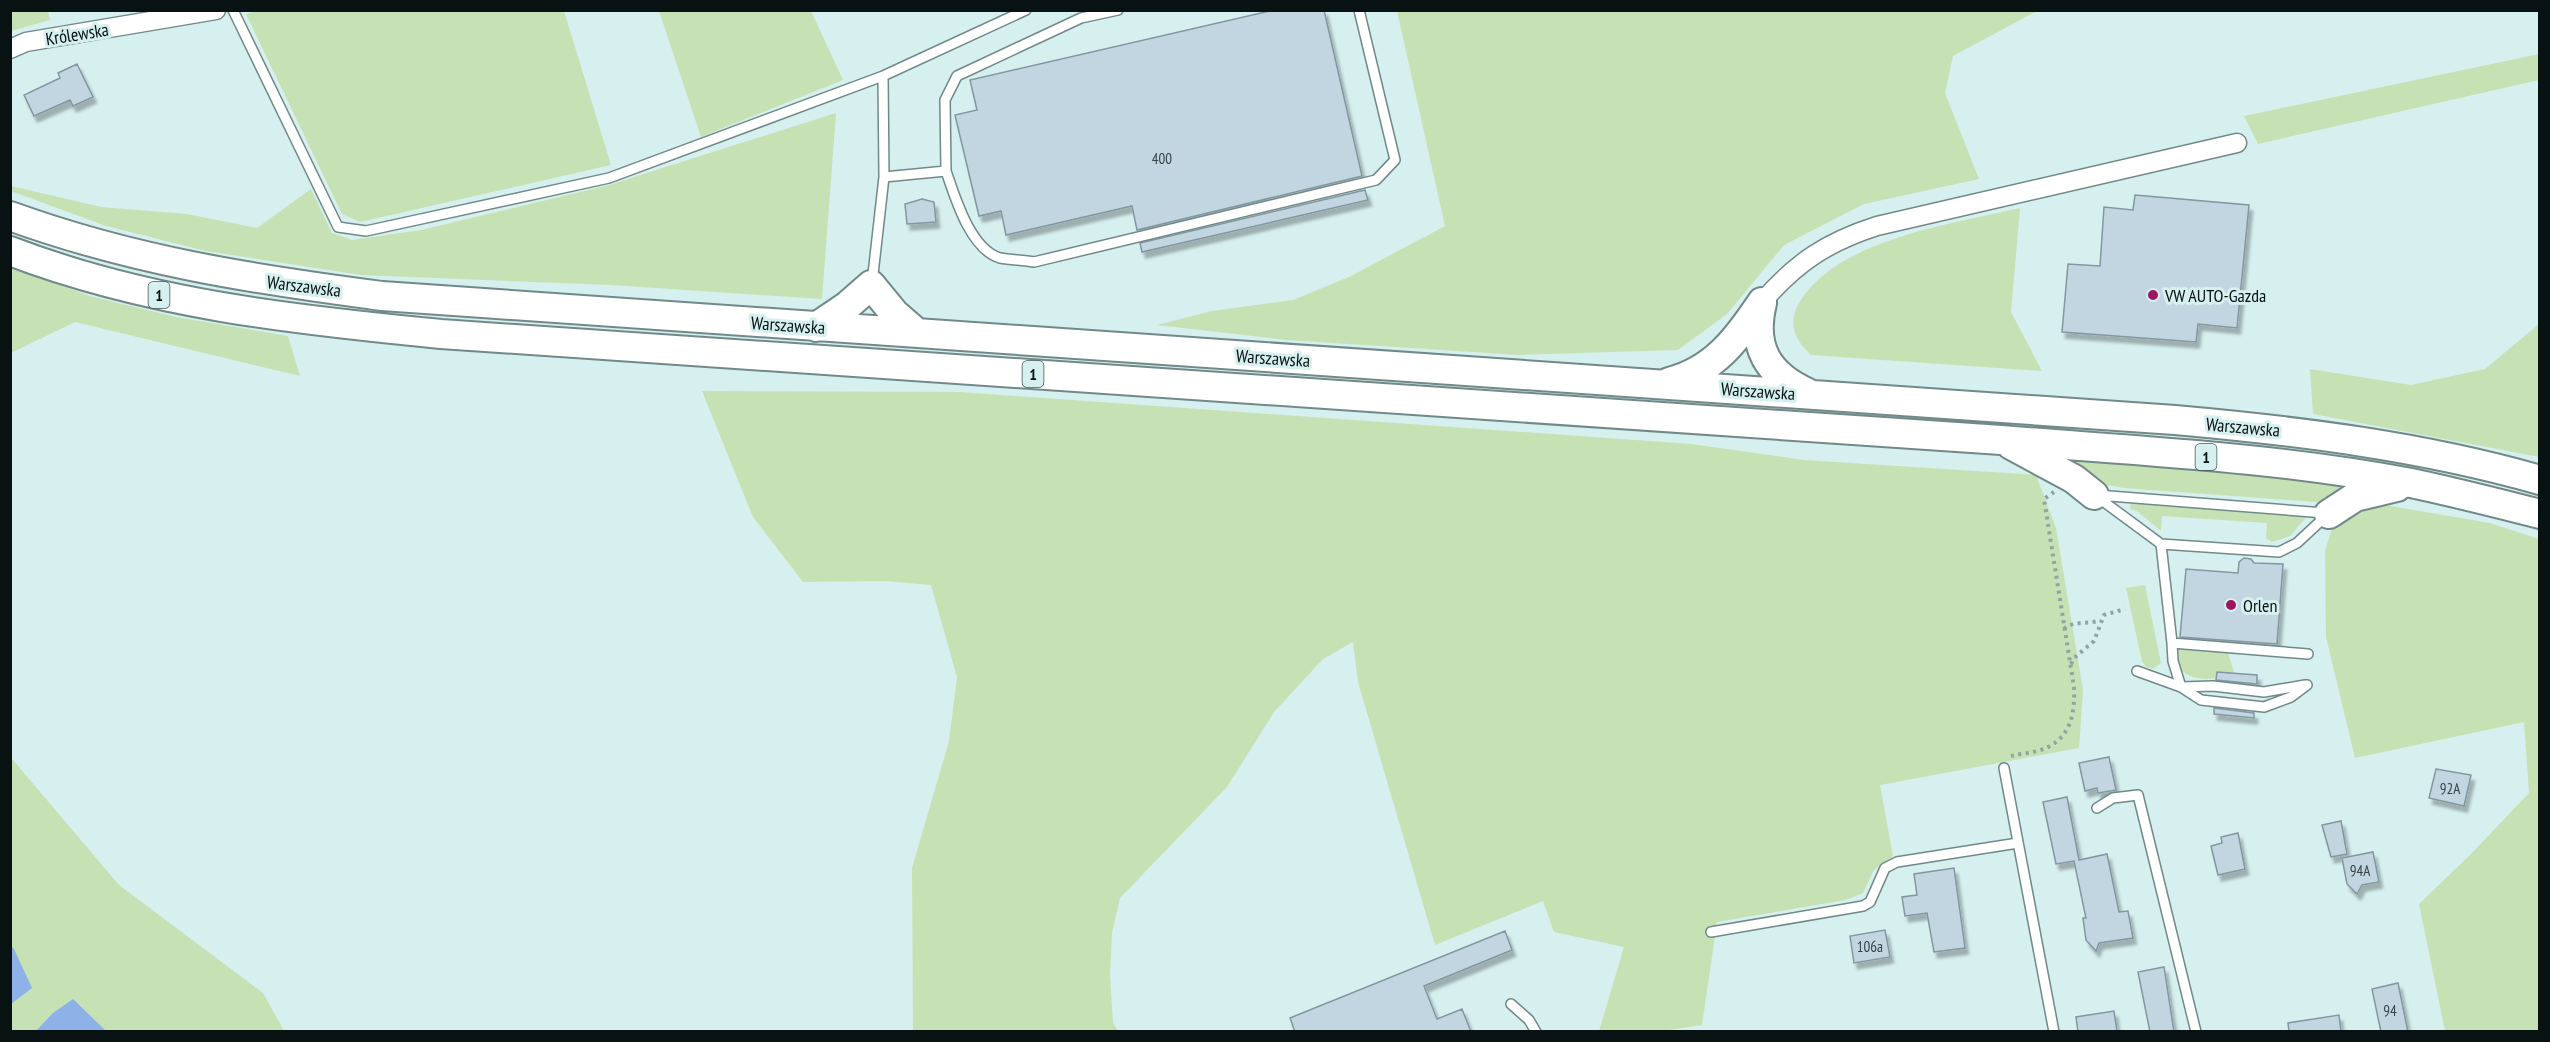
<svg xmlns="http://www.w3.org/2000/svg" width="2550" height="1042" viewBox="0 0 2550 1042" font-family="'PT Sans Narrow',sans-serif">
<defs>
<filter id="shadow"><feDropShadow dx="3.5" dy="6" stdDeviation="1.5" flood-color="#0004"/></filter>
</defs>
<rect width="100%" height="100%" fill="#d6efef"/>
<!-- green -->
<path fill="#c6e2b4" d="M261,10L564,11L611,165L360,222L342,214L246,14Z
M10,11H48L50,20L11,31Z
M659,11H811L843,80L701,137Z
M1397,11V10L2037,11L1953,56L1945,93L1979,179L1864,204L1784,245L1727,314L1678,350L1519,355L1287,340L1157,325L1212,311L1293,300L1349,277L1445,226Z
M2539,54V80L2258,144L2244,116Z
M836,113L822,299L611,285L361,275L206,251L106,226L11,191V186L101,207L187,214L257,228L311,189L332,233L352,240L421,230L609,185Z
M2020,208L2011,312L2042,371L1811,355C1795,340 1787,324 1799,303C1837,239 1952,224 2020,208Z
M11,267L90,296L176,317L288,336L300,376L75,322L11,353Z
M2539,324V457L2313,414L2310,369L2411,385L2485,369Z
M702,391L960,392L1691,444L1804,460L2036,475L2056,528L2083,690L2079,748L1880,785L1893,856L1874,870L1863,893L1845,900L1717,922L1702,1025L1662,1031H1599L1624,947L1554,932L1543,901L1435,945L1358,682L1353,642L1323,659L1274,712L1227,787L1120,898L1112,933L1110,976L1113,1023L1118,1031H913L912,868L949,741L957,677L931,585L886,581L803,582L753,517Z
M2058,455L2359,485L2323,501L2315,502L2124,488L2102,484Z
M2361,501L2490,523L2539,539V1031H2445L2419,904L2471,854L2529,793L2524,722L2355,758L2326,637L2325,551L2333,525Z
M2131,502L2307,516L2290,536L2272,542L2266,538L2267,523L2162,516L2161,531L2137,511L2130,509Z
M2145,585L2161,663L2153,669L2146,667L2142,661L2126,588Z
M2177,648L2228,653L2234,672C2212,684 2171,683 2177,648Z
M13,760L119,885L263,993L284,1031H11L10,761Z"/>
<!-- water -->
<path fill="#8db2e8" d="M10,945L14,949L32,988L11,1004Z
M73,999L106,1031H36L53,1013Z"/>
<!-- building -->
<path fill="#c1d6e0" stroke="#8397a1" stroke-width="1.5" filter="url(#shadow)" d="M1274,10H1324L1362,176L1137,230L1132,206L1006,235L1001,211L979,216L955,115L977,110L970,80Z
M77,64L93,97L73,106L70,100L34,116L24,95L60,78L58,73Z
M1365,190L1368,200L1142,252L1140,243Z
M2135,195L2249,205L2237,328L2198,324L2196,342L2062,332L2068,264L2100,266L2104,207L2133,210Z
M922,199L934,202L936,222L907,224L905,204Z
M2244,558L2251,559L2254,563L2283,564L2277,644L2180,637L2186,569L2238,573L2239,562Z
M2217,672L2257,675V684L2216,680Z
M2214,708L2254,713V718L2214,714Z
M2109,757L2116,790L2098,793L2097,788L2085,791L2079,763Z
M2436,769L2471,775L2464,806L2429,798Z
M2067,797L2079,860L2107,854L2119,912L2128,911L2133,938L2099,943L2096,951L2086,940L2083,918H2086L2074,861L2056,864L2043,802Z
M2341,821L2347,854L2331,857L2322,825Z
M2238,833L2245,869L2218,875L2211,846L2222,843L2221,837Z
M2373,852L2379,882L2362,885L2357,894L2347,884L2342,858Z
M1954,868L1965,948L1934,952L1927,913L1905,916L1902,897L1917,895L1914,874Z
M1885,930L1890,957L1854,963L1850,936Z
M1505,931L1512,950L1424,986L1437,1019L1462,1009L1471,1032H1295L1290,1018Z
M2164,967L2174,1032H2150L2138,972Z
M2398,983L2408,1032H2381L2372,989Z
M2114,1011L2117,1032H2078L2076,1017Z
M2339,1015L2341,1032H2289L2288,1023Z"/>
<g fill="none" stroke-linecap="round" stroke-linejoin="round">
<!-- service casing -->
<g stroke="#718988" stroke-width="12">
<path id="service" d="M233,10L338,227L366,231L609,178L883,76L1026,10
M946,171L945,100L957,76L1081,18L1118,10
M884,177L946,171C955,197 970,249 1000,258C1011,260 1023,260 1034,262L1376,180L1395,160L1359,10
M872,283L884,177L883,76
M2097,495L2325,513
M2096,496L2161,544L2279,552L2297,543L2326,516
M2161,544L2172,643L2308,654
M2172,643L2173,661L2181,687L2213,686L2264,692L2305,685
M2137,671L2181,687L2201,700L2264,707L2291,697L2307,685
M2004,768L2054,1032
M2097,808L2113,798L2138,795L2196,1032
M1711,932L1863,906L1870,902L1885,868L1897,862L2018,843
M1511,1004L1529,1020L1536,1032"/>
</g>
<!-- minor casing -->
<g stroke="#718988" stroke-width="21">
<path id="minor" d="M10,49L26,42L216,10
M1762,302C1797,262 1827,242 1877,226L2237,143"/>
</g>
<!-- primary casing -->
<g stroke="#718988" stroke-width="32">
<path id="primary" d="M10,216C134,261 252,279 382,296L2175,420C2298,431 2421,446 2540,480
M10,251C148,304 295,320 441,334L2001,440C2138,451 2276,457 2411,483C2454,492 2497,503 2540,514
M1762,303C1751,348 1768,375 1808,393
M816,327L847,306L871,285L894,313L917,333
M1669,382C1714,371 1738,338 1762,302
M2011,445L2074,479L2094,495
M2329,514L2355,497L2397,487"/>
</g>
<!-- path -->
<path stroke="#90a4a4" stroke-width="4" stroke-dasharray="3 4.5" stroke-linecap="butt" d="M2064,629C2073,620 2089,625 2100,620
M2071,664L2074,658L2094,641L2104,615L2125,609
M2011,756C2023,753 2037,753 2048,747C2072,735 2075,711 2074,687L2044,499L2054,492"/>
<!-- service -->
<use href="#service" stroke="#fff" stroke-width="9"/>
<!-- minor -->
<use href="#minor" stroke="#fff" stroke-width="18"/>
<!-- primary -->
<use href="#primary" stroke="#fff" stroke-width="28"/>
</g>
<!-- markers -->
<g fill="#9d1463" stroke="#d6efef" stroke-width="2">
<circle cx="2153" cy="295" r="6"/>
<circle cx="2231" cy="605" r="6"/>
</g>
<g text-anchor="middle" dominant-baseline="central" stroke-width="6" stroke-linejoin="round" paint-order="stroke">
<!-- number labels -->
<g font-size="15" fill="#374346">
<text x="1162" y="158">400</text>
<text x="2450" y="788">92A</text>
<text x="2360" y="870">94A</text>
<text x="1870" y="946">106a</text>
<text x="2390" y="1010">94</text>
</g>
<!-- shield labels -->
<g fill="#d6efef" stroke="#465454" stroke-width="1.5">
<rect x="148.5" y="282" width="21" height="26" rx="4.5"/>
<rect x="1022.5" y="361" width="21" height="26" rx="4.5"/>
<rect x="2195.5" y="444" width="21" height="26" rx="4.5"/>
</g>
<g font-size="16" font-weight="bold" fill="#091212">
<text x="159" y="295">1</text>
<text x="1033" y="374">1</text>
<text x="2206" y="457">1</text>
</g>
<!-- street labels -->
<g font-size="18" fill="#091212" stroke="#d6efef">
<text transform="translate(77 34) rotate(-9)">Królewska</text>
<text transform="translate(304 286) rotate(7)">Warszawska</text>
<text transform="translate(788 325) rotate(4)">Warszawska</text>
<text transform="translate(1273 358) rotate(4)">Warszawska</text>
<text transform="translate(1758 391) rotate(4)">Warszawska</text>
<text transform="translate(2243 427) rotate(5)">Warszawska</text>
</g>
<!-- poi labels -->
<g font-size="18" fill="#091212" stroke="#d6efef" text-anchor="start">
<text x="2165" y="295">VW AUTO-Gazda</text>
<text x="2243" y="605">Orlen</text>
</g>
</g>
<!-- border -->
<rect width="2550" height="1042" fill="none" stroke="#091212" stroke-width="24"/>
</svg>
